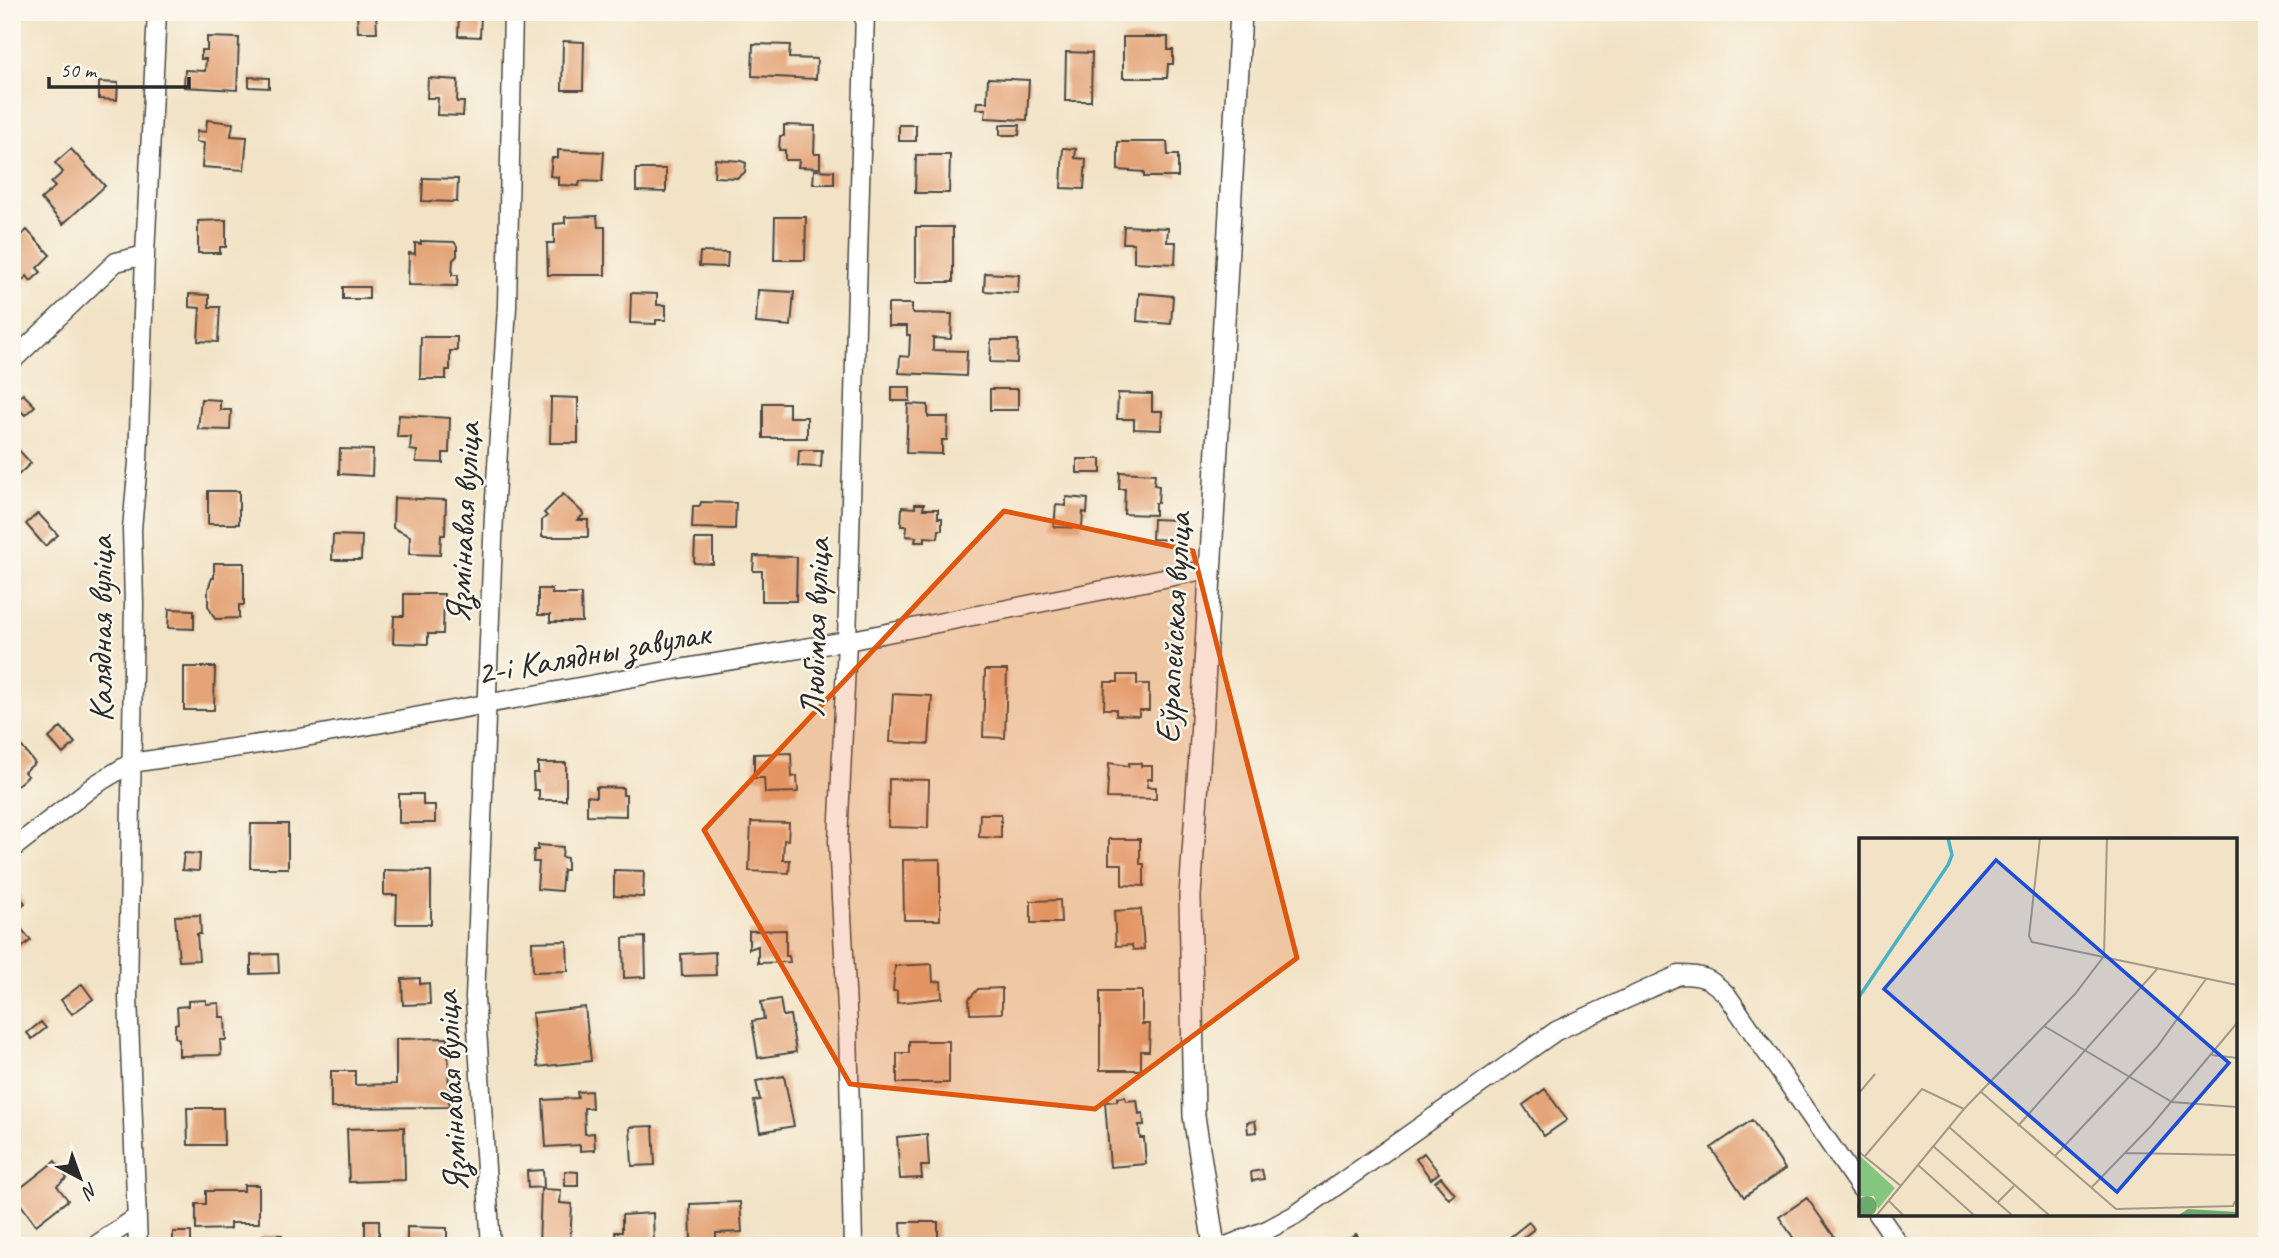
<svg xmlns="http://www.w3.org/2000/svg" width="2279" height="1258" viewBox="0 0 2279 1258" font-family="Caveat,sans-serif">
<rect width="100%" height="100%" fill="#fbf7ec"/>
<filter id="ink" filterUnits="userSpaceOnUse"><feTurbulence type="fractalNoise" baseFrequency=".0143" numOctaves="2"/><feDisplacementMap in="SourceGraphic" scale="14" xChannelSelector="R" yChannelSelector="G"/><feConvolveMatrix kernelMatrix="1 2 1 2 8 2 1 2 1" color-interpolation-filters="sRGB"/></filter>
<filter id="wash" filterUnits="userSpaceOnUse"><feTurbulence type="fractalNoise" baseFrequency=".00686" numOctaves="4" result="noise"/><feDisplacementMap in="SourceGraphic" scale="28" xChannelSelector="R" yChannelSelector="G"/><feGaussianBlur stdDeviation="1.57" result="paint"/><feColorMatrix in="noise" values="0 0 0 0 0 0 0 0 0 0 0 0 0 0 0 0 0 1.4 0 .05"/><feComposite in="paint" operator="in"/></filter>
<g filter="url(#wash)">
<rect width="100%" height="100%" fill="#f2e3c6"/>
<g id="blocks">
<!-- building -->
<path fill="#e4a478" d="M357,12H376L377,32H358Z
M459,15H481L480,37L458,36Z
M12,20H15L16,59H12Z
M207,37L239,38L237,90L184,87L185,70L205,71L206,59H201V50H207Z
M1123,37H1168V50H1173V64H1168L1167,78H1123Z
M563,41L584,42L583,90H562Z
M753,44L790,45L789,58L817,59L816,79L752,76Z
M1066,52L1092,53L1091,101H1065Z
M249,77L269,78V88L249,87Z
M428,78L458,80L457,102H464L463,116L437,115L438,98H427Z
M988,78L1029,80L1027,120L985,118L986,109H976L977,102H987Z
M99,82L118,83L117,100L99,99Z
M207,120L233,123L231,136L247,137L244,170L202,167L204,143L196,142L197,131L206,132Z
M784,125L815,126L814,154H820V168L798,167L799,160H785V150H779L780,136H784Z
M899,125H916V141H899Z
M1000,125H1020L1019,135H1000Z
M1118,142H1167L1168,155H1178V177H1144V172L1118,170Z
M1063,148L1076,149L1075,158L1086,159L1084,189L1061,188Z
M71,149L105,186L63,224L41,199L55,187L51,183L63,172L55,163Z
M558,150L604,152L602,182L580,181L579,186L558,185V177L550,176L552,158H558Z
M916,155H950L949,193H915Z
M715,159L741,161L746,163L745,172L738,178L714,177Z
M636,169H666V192L636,191Z
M814,170L834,171V184H813Z
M423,178L458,179L457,202L422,201Z
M597,216L598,227H605V275H548L547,243H554V224L565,223V217Z
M775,217H806L805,260H774Z
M226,220V247H220V253H198V221Z
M1124,226L1168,228L1167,242H1176L1175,264L1134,262V243H1123Z
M916,227H953V282H916Z
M27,230L50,255L37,268L41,272L31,281L27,276L23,280L12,269V244Z
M421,241L454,242L457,246V256L453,260L452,275H458L457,286L408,285L409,253L415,254V243L421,244Z
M700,252L728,253L727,267L699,266Z
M985,273L1019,275L1018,293L984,291Z
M343,287H369V299H343Z
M758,290L794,292L791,326L756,323Z
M631,293L657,294V305H666V320H656V324L630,323Z
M1139,293L1173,296L1171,324L1137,321Z
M189,294L209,295V307H220L218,342L198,341L200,308L189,307Z
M888,304H912V313L952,314L951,339L933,338V350L967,351L966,376L899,373L900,356L909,357L910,335H907V326H888Z
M421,337H457V351H450V370H446V379H420Z
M991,340H1018L1017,363L990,362Z
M892,387H910V401H892Z
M990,389H1018V410H990Z
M1118,393L1152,394V411H1162L1161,430L1134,429V419H1117Z
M23,394L35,406L25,415L13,403Z
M551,397L578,398V443H550Z
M201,399L220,400V410H231L230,430L198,429Z
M763,403H789V417H807V438H763Z
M908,404L928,405V417H948L947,440H942V454L906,453Z
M399,415L450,418L449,453H443V463L416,462L417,451L410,450L411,437H397Z
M12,443L31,463L14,479L12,477Z
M340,449L373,450L372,476L339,474Z
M799,450H822L821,467L798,466Z
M1077,459H1101V473H1077Z
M1120,472L1155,474L1154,485L1159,486L1158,503H1155V515L1124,514L1125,489H1119Z
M208,491H239V524H208Z
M563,494L584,514L578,520H588V537H542V520L547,516L544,513Z
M1066,497L1088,499L1087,513L1083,512L1082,528L1054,527L1056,505L1066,506Z
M394,498L446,500L445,535H441L440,555L409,554L410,536L393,528Z
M701,502L736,503L735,529L692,528L693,506H700Z
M915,504H924L923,509H938V518H942V530H939L938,538L925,537V542H915L916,537L906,536L907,526H901L902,507L915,508Z
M38,513L58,535L45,546L26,524Z
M1153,519L1176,520V540L1152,539Z
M333,535L362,536L361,560H332Z
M695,539H713V564L694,563Z
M754,556L797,557L796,601H762V571H753Z
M214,563H244V605H239V618L215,619L208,606V589L212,578H214Z
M538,589H552V594H581L582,622H550V615H538Z
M404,594H444L443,634H428V644L393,643L394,616H404Z
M169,609L194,610V629L168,628Z
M184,667H215L214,710H184Z
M985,670H1007L1005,738L983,737Z
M1118,675H1137V684H1149V710H1139V716L1116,715V709H1104L1105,682H1118Z
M893,694L932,696L929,744L890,742Z
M61,727L75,743L63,754L49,738Z
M14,737L35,763L24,772L28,776L16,786L12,784V738Z
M791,753L792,777L797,776L798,792L765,793L764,778H754V754Z
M538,763H566V800H539V790H534L533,773H538Z
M1109,763L1129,766V763H1141V766H1152V779H1148L1147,787H1156V799L1107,798Z
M889,779L929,780L928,828L888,827Z
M596,787L623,788V795H626V816L587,815V796L596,797Z
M399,794H423V805H435V823H399Z
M980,814H1001V838L979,837Z
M751,822L789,823L788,840H784L783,860H790L789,873L749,871Z
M251,824H288V868H250Z
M1109,839H1140V864H1144V886L1122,885V864H1109Z
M538,845L563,847L562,857L567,858V870H563L561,891L537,889L539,862H533L534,850H538Z
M184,853L200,854L199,871L182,870Z
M940,859V920H904L903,860Z
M384,870L431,871V924H396L397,895H384Z
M614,870L644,871L643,897L614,896Z
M14,890L25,903L14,912L12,891Z
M1060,900L1061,923H1031V901Z
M1141,909L1144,949L1133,950L1132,945L1116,946L1114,911Z
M200,915L201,934H197L199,960L179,961L175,916Z
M12,918L31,940L12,955Z
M786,930V956H789L790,962L758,963V946L749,949V931Z
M645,937L646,977L624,978L623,938Z
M567,941L568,971L533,972L532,942Z
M715,952L716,975L682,976L681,954Z
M278,954L279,973L251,974V955Z
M932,964L933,982L941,981L942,998L897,1003V991H893L895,966Z
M420,978V984L429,983L430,1004L403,1005L402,979Z
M82,984L93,999L72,1014L61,1000Z
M1002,988V1013L970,1014L969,999L978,989Z
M1100,991H1142V1024H1150L1149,1051H1141V1070H1100Z
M780,999L783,1016L790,1015L796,1052L758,1058L752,1021L764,1019L761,1002Z
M206,1000V1004L219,1003L220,1017H225L226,1040H220L221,1055L179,1056V1039L175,1037V1024L178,1023L177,1007L188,1006V1001Z
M585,1007L591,1061L538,1067L532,1013Z
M41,1022L46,1028L32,1039L27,1033Z
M448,1038L449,1107L331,1108V1071H355V1085L396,1084V1039Z
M909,1041H949V1083H897V1053H909Z
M784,1076L794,1126L760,1132L754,1101L760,1100L756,1081Z
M1545,1089L1567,1120L1544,1136L1523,1105Z
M591,1091L592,1108H584L585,1134L594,1133L595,1150L580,1151V1145L546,1147L543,1100L578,1098L577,1092Z
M1125,1097L1126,1101L1137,1100L1139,1114L1143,1113L1144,1125H1139L1140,1138H1144L1146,1164L1110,1167L1105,1102L1117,1101V1098Z
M187,1108H223L224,1145H188Z
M1752,1120L1785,1169L1744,1197L1711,1148Z
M1255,1121L1257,1132L1248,1133L1247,1122Z
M653,1126L655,1165L632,1166L630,1127Z
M404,1127L405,1180L349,1182L347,1129Z
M927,1134L929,1166H921L922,1178L900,1179L897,1137Z
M1424,1153L1439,1173L1431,1179L1416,1159Z
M55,1161L67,1178L57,1186L68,1200L36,1225L13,1194Z
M543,1170L544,1187L528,1188L527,1171Z
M1262,1170L1264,1179L1252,1181L1251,1172Z
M565,1171L578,1172V1186H565Z
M1441,1177L1455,1194L1449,1199L1435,1182Z
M244,1185H259V1223H230V1229L196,1230V1204H206V1191H244Z
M541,1189L561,1190L560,1203L572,1204L570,1246H539Z
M1807,1198L1835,1238L1824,1246H1799L1779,1217Z
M740,1202L742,1232L716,1233V1240L691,1241L690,1204Z
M653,1213L654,1246H616L615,1232H622V1215Z
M365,1220H379V1237H365Z
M901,1222H938V1246H902Z
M1529,1222L1534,1229L1514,1245L1509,1238Z
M407,1227L447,1228V1246H407Z
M173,1232H191V1244H173Z
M1356,1234L1366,1246H1345L1344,1244Z
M262,1235H282V1244L262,1243Z"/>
</g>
</g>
<g filter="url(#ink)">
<use href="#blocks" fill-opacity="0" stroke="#494742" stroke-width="2"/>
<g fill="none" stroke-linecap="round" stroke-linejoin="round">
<!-- minor casing -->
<g stroke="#494742" stroke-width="21">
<path id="minor" d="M12,361L116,262L145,255
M12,849L96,784L131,763L300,738L667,671L847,641L1209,569
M1878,1214L1900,1246
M95,1246L137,1217
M138,1246L128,997L134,603L132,529L138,462L145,255L157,12
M491,1246L475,998L494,514L507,307L513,12
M853,1246L848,1027L838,842L847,641L865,12
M1226,1246L1269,1229L1295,1215L1556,1031L1679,975C1703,975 1710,978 1727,995L1861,1189"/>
</g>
<!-- tertiary casing -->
<g stroke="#494742" stroke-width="24">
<path id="tertiary" d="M1214,1246L1194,1116L1190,896L1201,738L1241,12"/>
</g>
<!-- minor -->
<use href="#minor" stroke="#fff" stroke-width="18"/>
<!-- tertiary -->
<use href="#tertiary" stroke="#fff" stroke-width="21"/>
</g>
</g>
<!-- marked area -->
<path fill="#df570e" fill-opacity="0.2" stroke="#df570e" stroke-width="5" stroke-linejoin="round" d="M1004,511L1193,551L1297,958L1095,1109L850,1084L704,830Z"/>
<g text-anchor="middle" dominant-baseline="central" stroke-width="5" stroke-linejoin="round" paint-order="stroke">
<!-- street labels -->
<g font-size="35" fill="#2b2b2b" stroke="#fbf7ec">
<text transform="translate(463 523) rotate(-87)">Язмінавая вуліца</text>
<text transform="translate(815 628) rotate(-88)">Любімая вуліца</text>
<text transform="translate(1173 628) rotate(-87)">Еўрапейская вуліца</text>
<text transform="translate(100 629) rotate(-90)">Калядная вуліца</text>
<text transform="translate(593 653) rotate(-10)">2-і Калядны завулак</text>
<text transform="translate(451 1092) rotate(-93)">Язмінавая вуліца</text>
</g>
</g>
<!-- overview -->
<g transform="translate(1859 838)">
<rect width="378" height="378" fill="#f2e3c6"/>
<path d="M0,317L36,350L19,371L15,358H0Z" fill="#85c67e"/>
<path d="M-2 368a10 10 0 1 1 20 0a10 10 0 1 1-20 0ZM329,371L378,374V378H318Z" fill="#6cab6d"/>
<path fill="none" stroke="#49b2c8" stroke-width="3.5" d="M0,159L89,27L93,17L89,0"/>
<path fill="none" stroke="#a29988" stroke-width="2" d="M181,0L170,98L173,104L378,147M185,188L313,264L378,269M353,217L378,220M121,253L257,371L374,368L376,363M0,255L16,236M159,288L299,130M90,289L191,378M74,308L154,378M0,314L42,348M266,315L378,317M6,318L63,251L105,271M196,318L298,209L347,141M59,327L116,378M232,350L292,288L378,185M29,362L45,378M138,365L155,348M17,378L105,271L216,156L245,118L248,0"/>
<path fill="#1d4ed8" fill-opacity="0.15" stroke="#1d4ed8" stroke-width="3.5" d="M137,22L370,225L258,354L25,151Z"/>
<rect width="378" height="378" fill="none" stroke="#2b2b2b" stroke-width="3.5"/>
</g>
<!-- margin -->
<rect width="2279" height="1258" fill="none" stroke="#fbf7ec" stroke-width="42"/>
<!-- north arrow -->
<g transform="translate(80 1178) rotate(139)" stroke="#fbf7ec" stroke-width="5" paint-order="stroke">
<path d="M0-5L12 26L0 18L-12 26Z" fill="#2b2b2b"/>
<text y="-10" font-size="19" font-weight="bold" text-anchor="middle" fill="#2b2b2b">N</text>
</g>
<!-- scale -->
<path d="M49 77v10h140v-10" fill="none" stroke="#2b2b2b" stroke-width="3.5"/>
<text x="60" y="77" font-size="21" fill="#2b2b2b" stroke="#fbf7ec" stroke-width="5" paint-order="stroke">50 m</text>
</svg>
